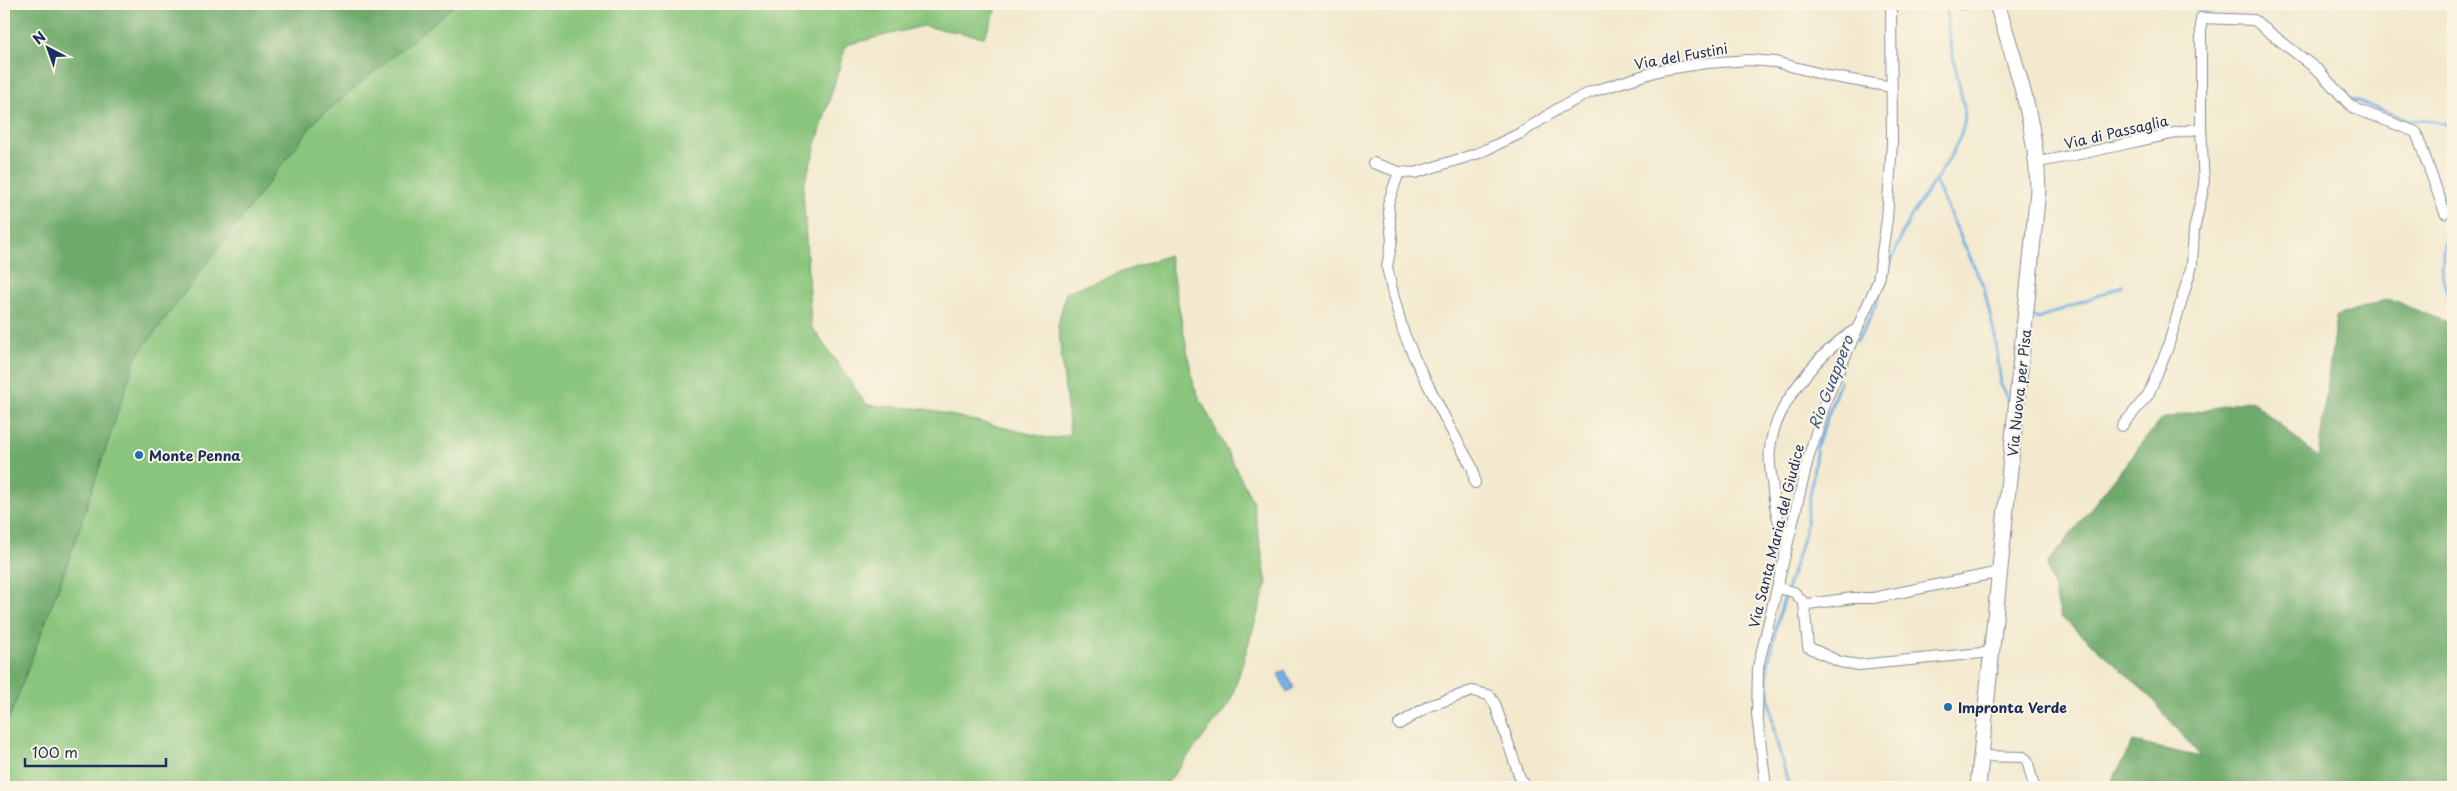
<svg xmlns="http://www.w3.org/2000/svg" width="2457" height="791" viewBox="0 0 2457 791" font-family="'Playpen Sans',sans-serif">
<rect width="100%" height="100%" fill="#fcf5e5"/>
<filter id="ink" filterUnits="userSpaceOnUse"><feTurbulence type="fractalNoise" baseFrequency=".02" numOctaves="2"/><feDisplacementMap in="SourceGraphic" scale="10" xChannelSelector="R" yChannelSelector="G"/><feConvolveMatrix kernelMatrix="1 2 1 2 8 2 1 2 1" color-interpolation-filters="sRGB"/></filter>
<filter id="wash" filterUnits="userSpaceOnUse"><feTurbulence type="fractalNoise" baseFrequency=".0096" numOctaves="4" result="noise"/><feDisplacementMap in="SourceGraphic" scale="20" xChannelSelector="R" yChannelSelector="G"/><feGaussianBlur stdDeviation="1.12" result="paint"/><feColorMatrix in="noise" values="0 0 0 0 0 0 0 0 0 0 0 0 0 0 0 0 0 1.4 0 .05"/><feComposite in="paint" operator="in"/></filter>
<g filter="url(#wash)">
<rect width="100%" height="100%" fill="#f2e9ce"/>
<!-- green -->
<path fill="#89c57b" stroke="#527a6c" d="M456,4H999L984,37L923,26L846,45L803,188L811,326L867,405L925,409L1052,439L1070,434L1058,325L1066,292L1169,255L1194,387L1253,502L1267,584L1230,703L1164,787H4V732L69,559L136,357L316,120Z"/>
<!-- forest -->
<path fill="#6eaa6b" stroke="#446c64" d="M4,4H456L316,120L136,357L69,559L4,732Z
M2388,299L2453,324V787H2113L2112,780L2133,742L2201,757L2145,691L2061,617L2047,564L2161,419L2251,400L2318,457L2336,316Z"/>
<!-- water -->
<path fill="#71ade3" stroke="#466ea0" d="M1285,670L1294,688L1287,692L1278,674Z"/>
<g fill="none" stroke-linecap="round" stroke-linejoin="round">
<!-- stream -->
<path stroke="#71ade3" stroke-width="3" d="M2191,4L2195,8L2211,14
M2293,47L2310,55L2323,69
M2347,97L2408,120L2436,121L2453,126
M1936,183L1984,288L1995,336L2001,385L2010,405
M2440,188L2453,205
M2451,204L2442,265L2443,279L2453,313
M2034,317L2038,319L2122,286
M1857,341C1881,304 1888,261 1908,222C1926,188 1954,162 1964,124C1966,115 1963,102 1961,94C1956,64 1945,34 1947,4
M1789,787L1774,731L1767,680L1768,665L1778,619L1805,532L1817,446L1840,381"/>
</g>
</g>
<g filter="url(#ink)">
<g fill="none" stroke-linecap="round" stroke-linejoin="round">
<!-- minor casing -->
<g stroke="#868c96" stroke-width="12">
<path id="minor" d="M1960,4H1963
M2037,162C2092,153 2146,138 2201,128
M1373,163L1399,172L1415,173L1479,153L1521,133L1559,108L1591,92L1661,70L1706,63L1749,60L1775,62L1829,76L1892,87
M1399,172L1388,204L1392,240L1387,267L1393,294L1403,331L1415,359L1449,426L1473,469L1475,483
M2122,426L2148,395L2167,350L2192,265L2194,230L2204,185L2201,128V18L2254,20L2320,72L2348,103L2356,109L2416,132L2445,213
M1789,537C1777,526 1775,508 1773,491C1772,478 1768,462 1770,449C1774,405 1821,350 1858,328
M1778,588L1794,592L1804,603L1808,604L1853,598H1873L2000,572
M1804,603L1808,647L1840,662L1859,665L1992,652
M1399,724L1429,706L1472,691L1489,695L1495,704L1520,778L1527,787
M1981,756L2023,757L2027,760L2034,787
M1766,787L1757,715L1758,667L1808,459L1827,398L1878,281L1887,219L1892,143L1891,4"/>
</g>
<!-- primary casing -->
<g stroke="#868c96" stroke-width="17">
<path id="primary" d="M1978,787L2038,190C2037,126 2016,65 1997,4"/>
</g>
<!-- minor -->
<use href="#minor" stroke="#fff" stroke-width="10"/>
<!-- primary -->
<use href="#primary" stroke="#fff" stroke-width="15"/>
</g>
</g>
<!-- markers -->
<g fill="#1f6fb2" stroke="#fcf5e5" stroke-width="2">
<circle cx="139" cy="455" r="5"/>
<circle cx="1948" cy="707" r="5"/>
</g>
<g text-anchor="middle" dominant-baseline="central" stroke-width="4" stroke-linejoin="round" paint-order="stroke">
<!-- street labels -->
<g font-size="14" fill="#1b2f5e" stroke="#fcf5e5">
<text transform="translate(1681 56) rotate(-10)">Via del Fustini</text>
<text transform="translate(2116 132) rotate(-13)">Via di Passaglia</text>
<text transform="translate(2019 393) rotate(-84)">Via Nuova per Pisa</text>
<text transform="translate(1776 536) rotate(-76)">Via Santa Maria del Giudice</text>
</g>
<!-- poi labels -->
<g font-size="14" font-weight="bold" fill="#1b2f5e" stroke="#fcf5e5" text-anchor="start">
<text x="149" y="455">Monte Penna</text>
<text x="1958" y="707">Impronta Verde</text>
</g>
<!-- water labels -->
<g font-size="15" font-style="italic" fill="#355586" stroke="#fcf5e5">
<text transform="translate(1830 382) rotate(-69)">Rio Guappero</text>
</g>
</g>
<!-- margin -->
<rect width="2457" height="791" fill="none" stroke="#fcf5e5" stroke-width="20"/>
<!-- north arrow -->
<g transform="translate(48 48) rotate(319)" stroke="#fcf5e5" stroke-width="4" paint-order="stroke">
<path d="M0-4L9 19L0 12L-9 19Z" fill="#1b2f5e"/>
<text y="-8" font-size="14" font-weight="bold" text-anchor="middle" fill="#1b2f5e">N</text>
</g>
<!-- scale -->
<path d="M25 758v8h141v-8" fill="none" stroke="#1b2f5e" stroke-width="2.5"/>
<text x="32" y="758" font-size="15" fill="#1b2f5e" stroke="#fcf5e5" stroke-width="4" paint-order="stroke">100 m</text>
</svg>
